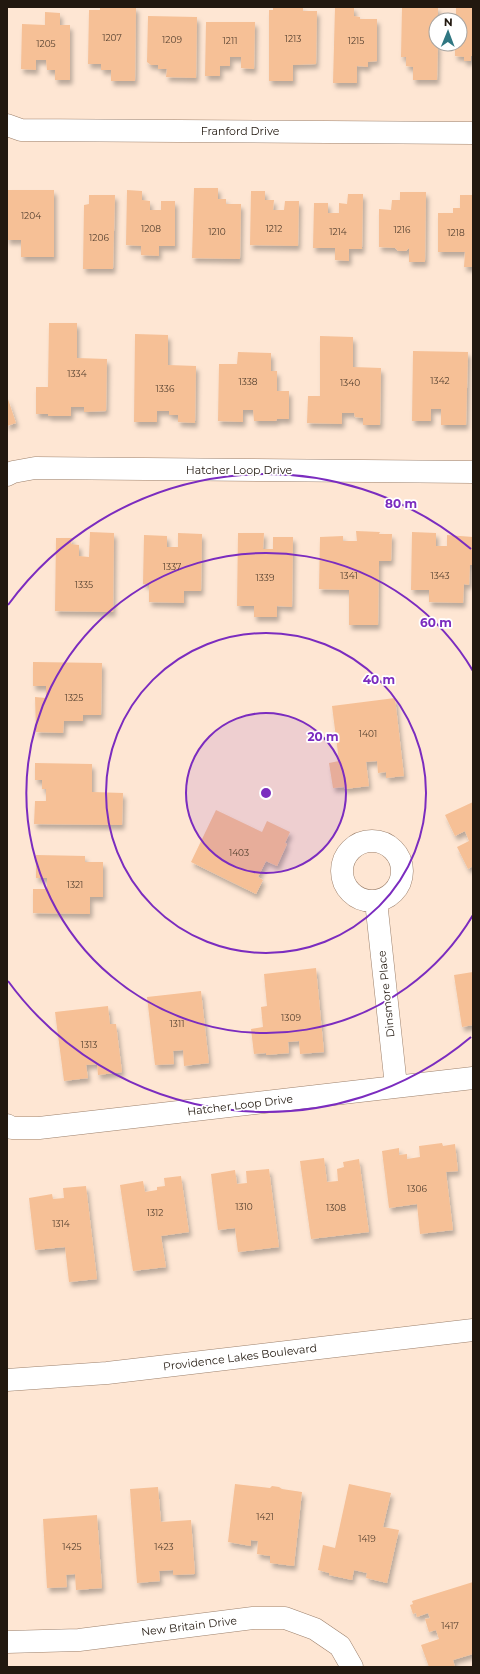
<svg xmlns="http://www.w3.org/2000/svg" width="480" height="1674" viewBox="0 0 480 1674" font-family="Montserrat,sans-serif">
<defs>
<filter id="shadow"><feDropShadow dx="2.5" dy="4.5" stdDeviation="2" flood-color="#0004"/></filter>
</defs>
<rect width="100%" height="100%" fill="#fee6d3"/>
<!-- building -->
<path fill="#f6c096" filter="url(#shadow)" d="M100,7H136L135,81H111V70H101V64H88L89,10H100Z
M273,7H303V11H317L316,64L293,65V81H269V10H273Z
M335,7H354V16L360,17V19H377V61L368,62V67L357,66V83H333Z
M402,7H438V20H436V44H438L437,80H413V67L406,66V57H401Z
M456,7H473V56H471V61H464V57L455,56V44H460V20H456Z
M45,12L60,13V25H70V80H55V70H47L46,60H36V70L21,69L22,24L45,25Z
M148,16L197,17L196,78L166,77L167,69H158V65H151L147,62Z
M206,22H255L254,69L241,68V57H230V66H220V76H205Z
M194,188H218V199H226V204H241L240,259L192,258Z
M7,190H54V257H21V240H7Z
M127,190L142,191V200L150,201V210H161V201H175V246H159V256L141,255V246L126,245Z
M251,191H265V200H274L273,210H284L285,201H299L298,246L250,245Z
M400,192H426L425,262H409V248L406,251H398L395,248L379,247V209L391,210L392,200H400Z
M348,194H363L362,249H349V261L335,260V248H313L314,203H328V213H339V203L347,204Z
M89,195H115L113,269H83L84,205L89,204Z
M460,195H473V267H464L465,252H438V213H453V208H460Z
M49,323H77V358L107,359L106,411L84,412V407H71V416H48V414H36V387H48Z
M135,334L168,335V365L196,366L195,423L178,422V415H169V411H157V422H134Z
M320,336L353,337V367L381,368L380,425H363V418L355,417L354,413H342V424L307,423L308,396H320Z
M413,351L468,352L466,425H441V409H431V421H412Z
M238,352L271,353V371H277V391H289V419H277L276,421H254L253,410H243V422L218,421L219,364H237Z
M7,396L16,423L7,426Z
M356,531L380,532L379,534H392L391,561H379L378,625H349V590L319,589L320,537L343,536V541H357Z
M90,532L114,533L113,612L55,611L56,538H72L71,544L79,545V556L89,557Z
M412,532L436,533V546H447V535L473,537V565H470L469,585L464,584L463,603L429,602V590H411Z
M178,533L202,534L201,591H184V603L149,602V584H143L144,535L167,536V547H178Z
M238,533H264L263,549H273V537H293L292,607L277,606V617H254V606H237Z
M33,662L102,663L101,715H83V721H64L63,733L36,732L35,697L46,698V686H33Z
M395,698L404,776L386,778V772L378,773L377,761L366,762L369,786L345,789L344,787L333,788L329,763L339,761L332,706Z
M35,763L92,764V792L123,793L122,825L34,824L35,801H46V789H42V780H35Z
M473,802V866L468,869L457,847L469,841L465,831L455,836L445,815Z
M216,810L262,832L267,821L290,832L285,843L287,844L277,866L266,861L258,877L263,880L256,894L191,862Z
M36,855L85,856V862H103V897H90V914L33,913V889H47V878H36Z
M316,968L324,1052L300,1054L299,1041L288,1042L289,1053L266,1055V1053L254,1054L251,1029L263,1027L261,1007L267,1006L264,974Z
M473,972V1025L462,1027L454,975Z
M201,991L209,1063L184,1066L183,1050L173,1051L174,1064L155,1065L147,997Z
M108,1006L110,1024H116L122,1072L98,1075L97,1064L86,1065L88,1078L64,1081L55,1012Z
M442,1143L443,1146L455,1144L458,1171L446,1172L453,1230L420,1234L417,1204L389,1208L382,1151L399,1148V1155L407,1154V1159L420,1157L419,1146Z
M324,1158L327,1182L338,1181L337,1169L344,1167L343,1162L359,1159L369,1232L311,1239L300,1161Z
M269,1169L279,1247L238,1252L235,1228L218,1230L211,1174L235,1170L237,1184L247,1183L246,1171Z
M181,1176L189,1232L161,1236L166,1267L133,1271L120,1185L143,1181L145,1192L157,1190V1187L165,1186L164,1178Z
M86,1186L97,1279L69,1282L65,1247L35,1250L29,1198L52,1194L53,1199L64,1198L63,1188Z
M235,1484L270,1488L272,1486L279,1487L282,1489L302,1492L294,1566L270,1563V1556L257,1554L258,1541L251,1540V1546L228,1542Z
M349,1484L391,1493L383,1527L399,1530L387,1583L366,1578L367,1573L354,1570L352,1580L329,1575V1573L318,1570L323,1545L335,1548Z
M158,1487L161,1522L191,1520L195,1574L173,1575V1570L159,1571L160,1581L137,1583L130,1489Z
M97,1515L102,1588L76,1590L75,1574L66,1575L67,1587L47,1588L43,1519Z
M473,1582V1654L453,1660L455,1667H429L421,1645L439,1639L436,1630L429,1632L425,1619L430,1618L428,1613L417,1617L416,1613L413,1614L410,1605L413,1604L412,1601Z"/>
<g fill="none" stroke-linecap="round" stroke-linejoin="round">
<!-- street casing -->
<g stroke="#9d816c" stroke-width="23">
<path id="street" d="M7,125L21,130L473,133
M7,475L13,472L35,468L473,472
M342 871a30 30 0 1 1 60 0a30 30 0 1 1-60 0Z
M376,901L396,1086
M7,1125L12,1128H39L473,1078
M7,1642L79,1640L253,1618H285L315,1629L340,1646L352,1667"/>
</g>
<!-- secondary casing -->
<g stroke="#9d816c" stroke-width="23">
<path id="secondary" d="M7,1380L107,1373L473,1330"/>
</g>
<!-- street -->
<use href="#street" stroke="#fff" stroke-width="22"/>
<!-- secondary -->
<use href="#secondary" stroke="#fff" stroke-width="22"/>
</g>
<!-- distance rings -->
<circle cx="266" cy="793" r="80" fill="#7b2cbf" fill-opacity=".12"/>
<g fill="none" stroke="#7b2cbf" stroke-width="2">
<circle cx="266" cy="793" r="80"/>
<circle cx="266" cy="793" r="160"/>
<path d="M473 915A240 240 0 1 1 473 671"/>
<path d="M471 1037A319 319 0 0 1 8 981M8 605A319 319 0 0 1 471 549"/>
</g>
<g text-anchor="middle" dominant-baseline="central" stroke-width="3.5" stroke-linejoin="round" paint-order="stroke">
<!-- number labels -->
<g font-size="9" fill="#574231">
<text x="112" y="37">1207</text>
<text x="293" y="38">1213</text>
<text x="172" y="39">1209</text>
<text x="230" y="40">1211</text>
<text x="356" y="40">1215</text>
<text x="46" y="43">1205</text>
<text x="31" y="215">1204</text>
<text x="151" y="228">1208</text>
<text x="274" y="228">1212</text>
<text x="402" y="229">1216</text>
<text x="217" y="231">1210</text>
<text x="338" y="231">1214</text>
<text x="456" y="232">1218</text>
<text x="99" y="237">1206</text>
<text x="77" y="373">1334</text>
<text x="440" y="380">1342</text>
<text x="248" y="381">1338</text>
<text x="350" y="382">1340</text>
<text x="165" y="388">1336</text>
<text x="172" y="566">1337</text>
<text x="349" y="575">1341</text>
<text x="440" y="575">1343</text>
<text x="265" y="577">1339</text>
<text x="84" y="584">1335</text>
<text x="74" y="697">1325</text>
<text x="368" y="733">1401</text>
<text x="239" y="852">1403</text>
<text x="75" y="884">1321</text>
<text x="291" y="1017">1309</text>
<text x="177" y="1023">1311</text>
<text x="89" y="1044">1313</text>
<text x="417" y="1188">1306</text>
<text x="244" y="1206">1310</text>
<text x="336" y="1207">1308</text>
<text x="155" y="1212">1312</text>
<text x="61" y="1223">1314</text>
<text x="265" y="1516">1421</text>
<text x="367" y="1538">1419</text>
<text x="72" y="1546">1425</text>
<text x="164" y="1546">1423</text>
<text x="450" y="1625">1417</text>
</g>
<!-- street labels -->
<g font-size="11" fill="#22180f" stroke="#fff">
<text x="240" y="131">Franford Drive</text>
<text x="239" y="470">Hatcher Loop Drive</text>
<text transform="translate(386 994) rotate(-96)">Dinsmore Place</text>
<text transform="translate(240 1105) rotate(-7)">Hatcher Loop Drive</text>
<text transform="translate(240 1357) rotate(-7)">Providence Lakes Boulevard</text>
<text transform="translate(189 1626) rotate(-7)">New Britain Drive</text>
</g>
</g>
<circle cx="266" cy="793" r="6" fill="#7b2cbf" stroke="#fff" stroke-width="2"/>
<g font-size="12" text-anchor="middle" font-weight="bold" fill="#7b2cbf" stroke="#fff" stroke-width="3.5" stroke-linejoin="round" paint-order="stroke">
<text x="401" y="508">80 m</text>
<text x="436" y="627">60 m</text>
<text x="379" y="684">40 m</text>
<text x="323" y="741">20 m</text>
</g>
<!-- border -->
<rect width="480" height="1674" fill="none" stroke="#22180f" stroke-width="16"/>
<!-- north arrow -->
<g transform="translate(448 32) rotate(1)"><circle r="19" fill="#ffffff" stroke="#a7a39f"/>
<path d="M0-3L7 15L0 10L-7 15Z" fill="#307782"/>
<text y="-6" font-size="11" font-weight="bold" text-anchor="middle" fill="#22180f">N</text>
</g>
</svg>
